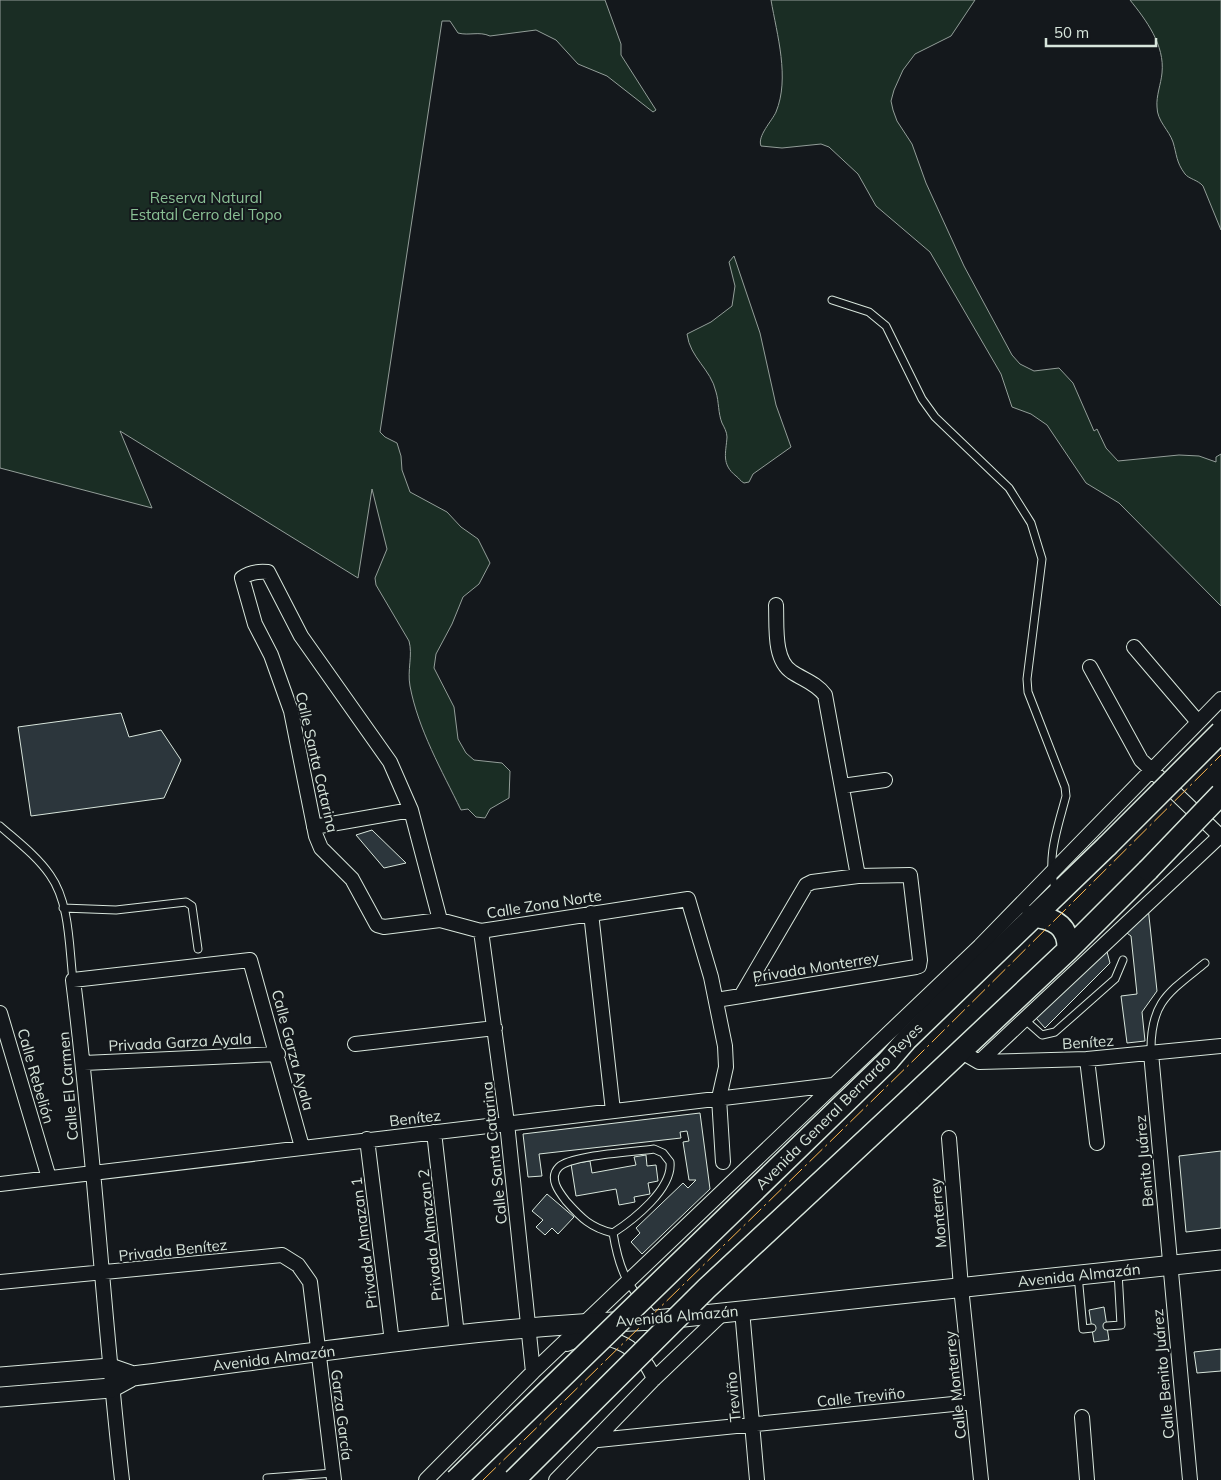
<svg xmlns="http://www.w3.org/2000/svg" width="1221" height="1480" viewBox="0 0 1221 1480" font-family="Mulish,sans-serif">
<rect width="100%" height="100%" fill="#14181c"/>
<!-- green -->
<path fill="#1a2d24" stroke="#939e99" d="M0,0H605L621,44V55L656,110L653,112L607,76L578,64L556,40L536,30L490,36C479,31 469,36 458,33L450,21H442L380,432L385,437L397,443L401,456L402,470L410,492L447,512L461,527L478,539L490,563L479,584L463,597L452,624L436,654L434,668L454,707L458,739L466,753L474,760L502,763L510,771L509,798L490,809L485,818L476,817L468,809L461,810C442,771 418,729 410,686C407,670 413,655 409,641L376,585L375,578L387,549L372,489L358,578L120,431L152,508L0,468Z
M771,0H975L951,36L915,54L903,70L894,90L891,101L893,110L897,121L912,144L926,183L964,266L1012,355L1020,364L1034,371L1059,368L1073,383L1094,431L1097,429L1106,448L1118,461L1179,455L1199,456L1216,462V457L1221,454V606L1119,503L1086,483L1047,425L1031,414L1012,407L1001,374L930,252L876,206L858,174L829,147L821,144L782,148L761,146C757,136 772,121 776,112C790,78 777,35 771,0Z
M1130,0H1221V230L1203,186C1198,180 1189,179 1185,174C1176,162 1177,155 1173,142C1169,130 1157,121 1157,107C1156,96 1161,84 1162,73C1165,45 1146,20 1130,0Z
M734,256L760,333L776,405L791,447L753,474L749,482L744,483C740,481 739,478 736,476C721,464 726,453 727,437C727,432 724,427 722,423C718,413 719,402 716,392C711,369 690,358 687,334L711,322L732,306L735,286L729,262Z"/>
<!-- building -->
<path fill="#2c363c" stroke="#d8e6dc" d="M121,713L129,737L161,730L181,760L164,798L31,816L18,727Z
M372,830L406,863L384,868L356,835Z
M1148,907L1157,991L1142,1012L1145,1041L1127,1043L1121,996L1137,994L1131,936L1124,931Z
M1106,948L1110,963L1045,1028L1036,1018Z
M700,1113L710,1189L642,1254L631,1242L640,1233L636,1228L683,1183L688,1188L696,1180H689L683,1142L689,1141L687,1131L680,1132L681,1138L539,1154L542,1176L528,1177L523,1134Z
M1221,1151V1228L1186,1232L1179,1156Z
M646,1155L647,1166L656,1165L658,1181L648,1183L650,1194L634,1197L635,1202L619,1205L616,1189L576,1196L571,1164L590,1161L592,1173L636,1165L634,1157Z
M547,1194L574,1217L558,1234L552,1228L545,1235L536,1227L543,1220L532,1211Z
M1104,1307L1109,1340L1094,1342L1089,1310Z
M1221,1349V1371L1197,1373L1194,1352Z"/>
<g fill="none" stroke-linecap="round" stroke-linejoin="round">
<!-- service casing -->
<g stroke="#d8e6dc" stroke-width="9">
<path id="service" d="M832,300L869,312L886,326L922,399L935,417L1009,488L1031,523L1042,559L1027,679L1028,692L1065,787L1066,796C1058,827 1045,860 1056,891
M0,826C17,841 37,856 50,875C70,903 69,947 73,980
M63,908L116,910L186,902L192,906L198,949
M1025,1020L1042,1035L1055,1032L1115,979L1123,960
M1151,1053C1150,1002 1168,993 1205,963
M654,1149L663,1153L670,1162C673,1189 633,1220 613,1233C591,1228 581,1218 566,1201C559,1192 548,1178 559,1167C571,1155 635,1152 654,1149Z
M613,1233C620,1275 628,1285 655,1318
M1078,1275L1083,1329L1092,1328
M1107,1326L1121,1325L1118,1272
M267,1478L333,1473"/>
</g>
<!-- minor casing -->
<g stroke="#d8e6dc" stroke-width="16">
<path id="minor" d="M776,605C777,625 773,660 792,672C804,680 816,683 825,695L858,876
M1134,647L1198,722
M1090,667L1141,760L1220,836
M842,786L885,780
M314,827L411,810
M591,913L613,1111
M440,920L411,810L390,762L301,636L268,572C258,571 250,572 242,578L255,624L271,655L291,711L316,836L321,848L352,879L377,925L384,927L440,920L481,931L688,899L711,977L725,1046L726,1067L719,1098L723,1162
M481,931L507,1123L533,1372
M716,1000L741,996L916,967L919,966L920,960L910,875L858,876L812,882L806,885L741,996
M0,1013L49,1178
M355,1044L495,1028
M960,1051L979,1062L1087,1059L1221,1046
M1151,1053L1190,1480
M1087,1059L1097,1143
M979,1062L1221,835
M84,1063L278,1054
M434,1132L457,1335
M949,1138L961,1287L981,1480
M367,1139L392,1342
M0,1184L833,1085
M0,1282L282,1255L298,1265L310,1282L334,1480
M742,1310L757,1480
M567,1344C602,1327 640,1344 654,1379
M1082,1417L1087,1480
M598,1440L973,1402
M122,1480C103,1314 94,1146 73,980L250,960L302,1147
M426,1480L533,1372L980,946L1221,699
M556,1480L654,1379L723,1313"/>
</g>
<!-- secondary casing -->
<g stroke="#d8e6dc" stroke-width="21">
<path id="secondary" d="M0,1377L110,1368L133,1376
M0,1397L111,1388L133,1376C307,1354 481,1326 656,1320L1221,1260"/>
</g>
<!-- primary casing -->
<g stroke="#d8e6dc" stroke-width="24">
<path id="primary" d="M1032,916C1054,918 1069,926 1068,950
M888,1061L907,1039L1107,846
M910,1099L1068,950L1148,870"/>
</g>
<!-- service -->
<use href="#service" stroke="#14181c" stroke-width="7"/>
<!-- minor -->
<use href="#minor" stroke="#14181c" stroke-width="14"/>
<!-- secondary -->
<use href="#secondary" stroke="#14181c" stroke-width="19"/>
<!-- primary -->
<use href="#primary" stroke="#14181c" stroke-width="21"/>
<!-- primary-bridge casing -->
<g stroke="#d8e6dc" stroke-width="24" stroke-linecap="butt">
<path id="primary-bridge" d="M1107,846L1221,732
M1148,870L1221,794
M456,1480L888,1061
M514,1480L707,1288L910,1099"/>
</g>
<!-- primary-bridge -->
<use href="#primary-bridge" stroke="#14181c" stroke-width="21"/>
<!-- power -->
<path stroke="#ffb74d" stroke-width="1" stroke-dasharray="18 4 2.5 4" stroke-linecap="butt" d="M483,1480L920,1054L1221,755"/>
</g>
<g text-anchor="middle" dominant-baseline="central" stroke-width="4" stroke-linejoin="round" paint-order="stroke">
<!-- park labels -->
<g font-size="15" fill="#8ac095" stroke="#14181c">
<text x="206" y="197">Reserva Natural<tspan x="206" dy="17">Estatal Cerro del Topo</tspan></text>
</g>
<!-- street labels -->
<g font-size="15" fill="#d8e6dc" stroke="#14181c">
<text transform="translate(317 762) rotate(77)">Calle Santa Catarina</text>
<text transform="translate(544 904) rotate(-9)">Calle Zona Norte</text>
<text transform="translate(816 967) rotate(-9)">Privada Monterrey</text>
<text transform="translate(180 1042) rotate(-3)">Privada Garza Ayala</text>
<text transform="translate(1088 1042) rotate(-4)">Benítez</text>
<text transform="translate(293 1050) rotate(75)">Calle Garza Ayala</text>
<text transform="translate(36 1076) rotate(74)">Calle Rebelión</text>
<text transform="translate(68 1086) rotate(-95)">Calle El Carmen</text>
<text transform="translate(839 1106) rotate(-45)">Avenida General Bernardo Reyes</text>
<text transform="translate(415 1118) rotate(-7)">Benítez</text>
<text transform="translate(494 1153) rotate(-96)">Calle Santa Catarina</text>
<text transform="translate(1144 1161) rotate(-95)">Benito Juárez</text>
<text transform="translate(938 1213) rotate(-95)">Monterrey</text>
<text transform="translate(430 1235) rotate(-96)">Privada Almazan 2</text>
<text transform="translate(364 1243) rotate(-97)">Privada Almazan 1</text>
<text transform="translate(173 1250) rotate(-6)">Privada Benítez</text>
<text transform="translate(1079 1275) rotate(-6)">Avenida Almazán</text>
<text transform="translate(677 1316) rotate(-5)">Avenida Almazán</text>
<text transform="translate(274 1358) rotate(-7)">Avenida Almazán</text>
<text transform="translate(1163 1374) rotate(-95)">Calle Benito Juárez</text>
<text transform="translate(955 1385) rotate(-96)">Calle Monterrey</text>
<text transform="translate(733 1397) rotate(-95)">Treviño</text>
<text transform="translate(861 1397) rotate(-6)">Calle Treviño</text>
<text transform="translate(342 1415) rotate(83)">Garza García</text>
</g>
</g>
<!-- scale -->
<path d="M1046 38v8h110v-8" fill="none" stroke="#d8e6dc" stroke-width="2.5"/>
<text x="1054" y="38" font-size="15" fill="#d8e6dc" stroke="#14181c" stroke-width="4" paint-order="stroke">50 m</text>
</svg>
